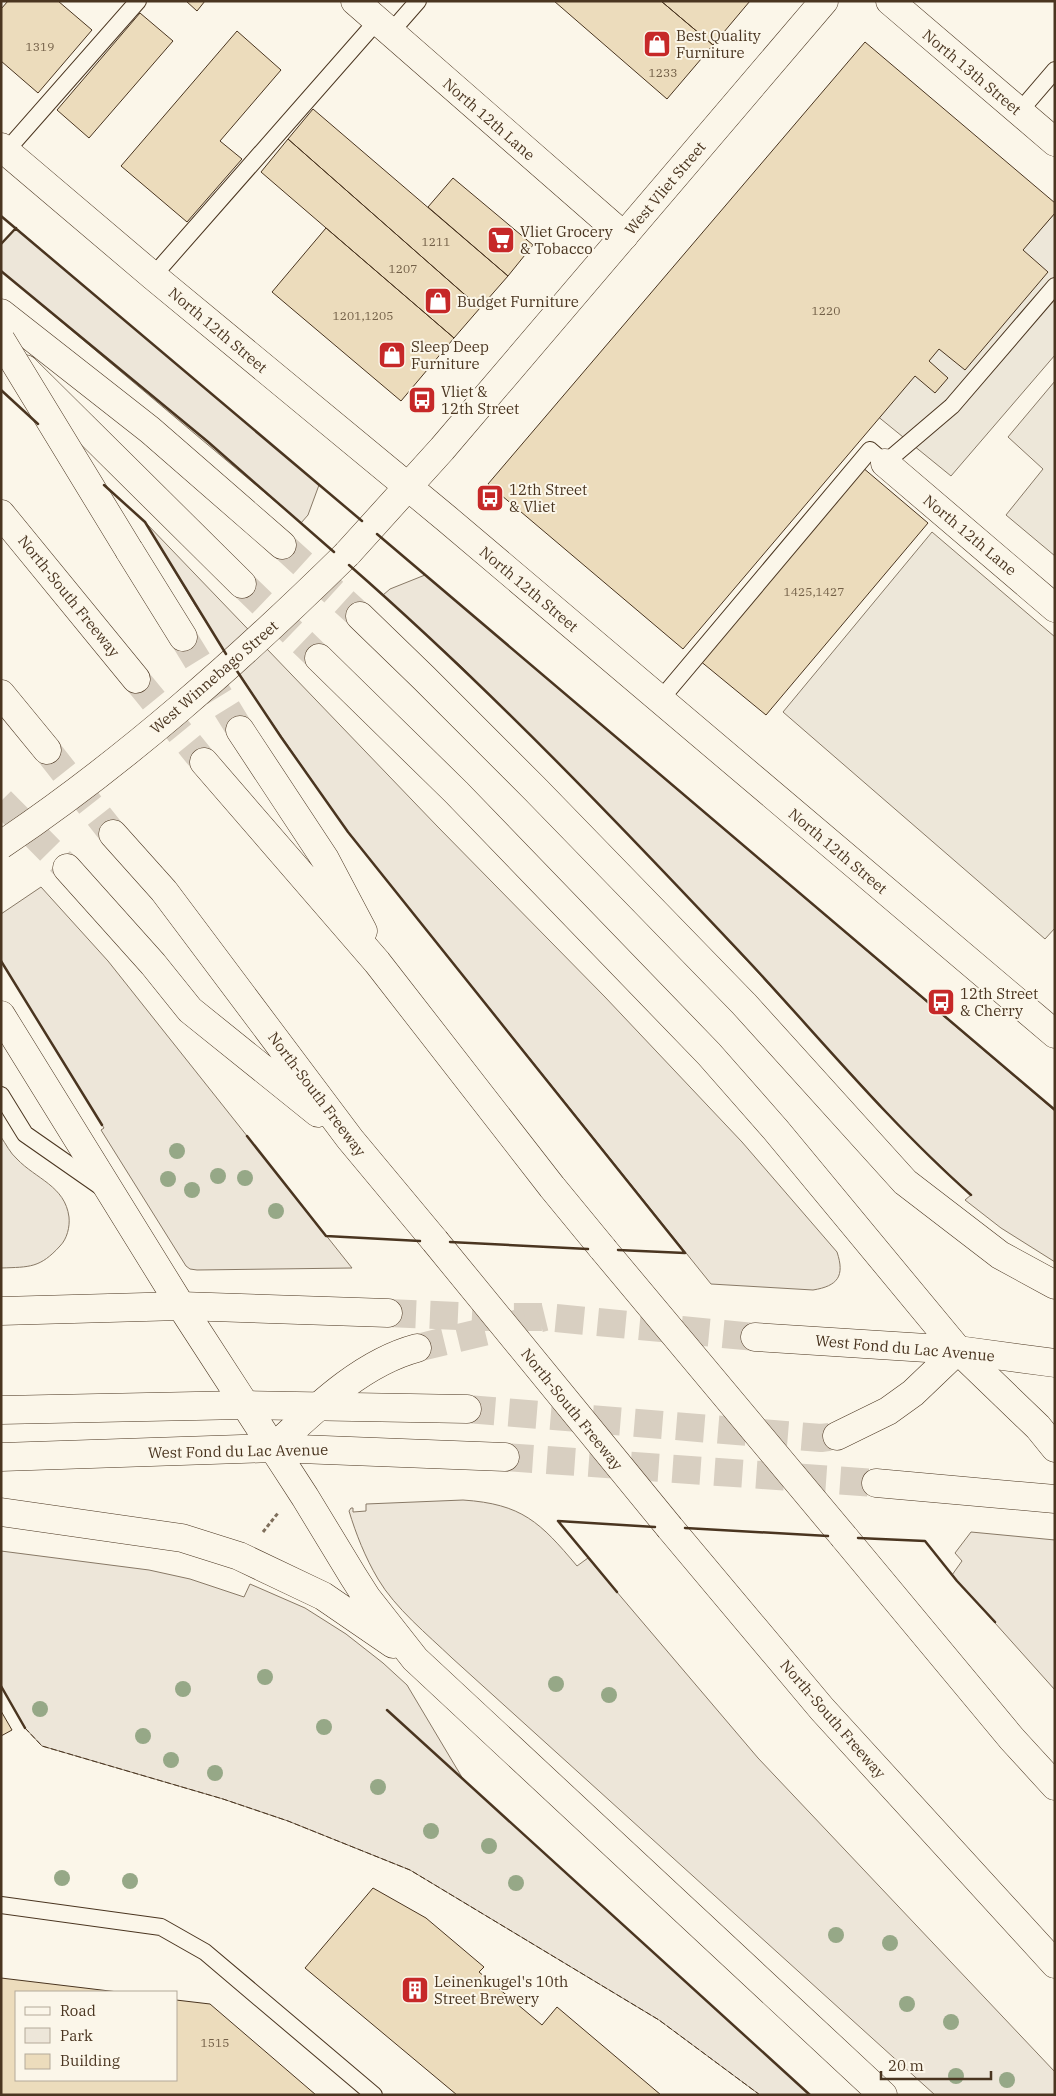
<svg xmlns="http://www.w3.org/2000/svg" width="1056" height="2096" viewBox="0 0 1056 2096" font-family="'IBM Plex Serif',serif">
<rect width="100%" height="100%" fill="#fbf6e9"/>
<!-- green -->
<path fill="#ede6d9" stroke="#887966" d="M16,228L319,485L308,515L301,523L1,271V244Z
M145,522L437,826L605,997L742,1142L837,1252C845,1276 838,1286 813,1290L711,1284L348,832L263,710L195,605Z
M425,575L1055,1111V1262L1001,1228L965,1200L971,1195L906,1133L675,883L552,757L462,667L383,595L390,589Z
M41,887L108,961L352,1268L197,1270L190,1269L186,1266L101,1130L104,1128L1,961V914Z
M1,1137C6,1144 10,1153 17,1159C36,1179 65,1186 69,1217C70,1227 67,1239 60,1246C40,1268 30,1267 1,1268Z
M463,1500C522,1504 540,1522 577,1566L588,1558L758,1758L1055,2072V2095H935L452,1658C428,1635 395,1608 378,1579C365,1557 356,1534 349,1511L351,1508H353V1512L366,1511V1504Z
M971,1532L1055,1540V1690L952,1575L962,1561L955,1553Z
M1,1551L149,1570L190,1579L244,1597L250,1584L305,1608L346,1634L383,1663L407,1685L463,1779L810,2095H760L659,2020L410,1870L288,1821L223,1799L42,1746L25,1728L1,1686Z"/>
<!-- parking -->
<path fill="#ede7d9" stroke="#887966" d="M1055,213V355L951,476L876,415Z
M1055,381V556L1006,515L1043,469L1008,437Z
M932,532L1055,637V928L1045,939L783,712Z"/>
<!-- building -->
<path fill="#ecdcbc" stroke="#4a3520" d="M8,1H58L92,30L38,93L1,61V9Z
M186,1H205L197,11Z
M554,1H661L713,45L667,99Z
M661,1H750L713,45Z
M140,13L173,41L89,138L57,110Z
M237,31L281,70L220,141L242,159L187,222L121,166Z
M865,42L1055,203V213L1023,250L1048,272L965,370L939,349L929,361L948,378L935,393L915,376L683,649L488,484Z
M313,109L508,276L480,308L288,139Z
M288,139L480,308L454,338L261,172Z
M453,178L533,245L508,276L428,207Z
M326,228L454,338L401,401L272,292Z
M862,467L928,523L766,715L699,660Z
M1,1711L12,1730L1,1736Z
M373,1888L426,1918L484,1967L479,1972L542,2025L557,2007L661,2095H457L305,1968Z
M1,1978L118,1992H16V2080H176V2000L210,2004L316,2095H1Z"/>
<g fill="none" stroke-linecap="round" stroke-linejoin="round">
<!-- primary-tunnel -->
<path stroke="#d8cfc1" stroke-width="28" stroke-dasharray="28 14" stroke-linecap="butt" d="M388,1313L482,1317H545L755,1337
M467,1409L821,1438L837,1436
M505,1457L876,1483"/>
<!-- highway-tunnel -->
<path stroke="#d8cfc1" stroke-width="28" stroke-dasharray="28 14" stroke-linecap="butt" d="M282,545L360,616
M242,584L319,658
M183,637L240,730
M136,679L204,762
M47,750L113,834
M1,801L67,868
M417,1348L545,1317"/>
<!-- lane casing -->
<g stroke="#4a3520" stroke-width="18">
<path id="lane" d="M390,33L418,1
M1019,112L1055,70
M6,151L138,1
M153,276L377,21
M660,700L870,450L885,463L952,406L1055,286
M1,1095L25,1134L101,1187
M1,1905L161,1927L205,1952L374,2095"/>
</g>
<!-- street casing -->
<g stroke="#4a3520" stroke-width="29">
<path id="street" d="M355,1L624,236
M885,463L1055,608"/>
</g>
<!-- secondary casing -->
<g stroke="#4a3520" stroke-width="29">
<path id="secondary" d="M890,1L1055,142
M1,147L153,276L447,519L1055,1034
M347,554L442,449L824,1"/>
</g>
<!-- primary casing -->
<g stroke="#4a3520" stroke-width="29">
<path id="primary" d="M1,1311L181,1306L388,1313
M755,1337L958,1350L1055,1363
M1,1410L244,1405L467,1409
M1,1457L273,1448L505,1457
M876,1483L1055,1499"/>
</g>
<!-- highway casing -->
<g stroke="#4a3520" stroke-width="29">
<path id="highway" d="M1,313L150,430L282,545
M25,369L242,584
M1,514L136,679
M129,550L183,637
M360,616L424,678L534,788L744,1004L905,1182L1000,1255L1055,1285
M319,658L456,792L709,1054L775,1129L958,1350L1038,1427L1055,1448
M1,694L47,750
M240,730L325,859L363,931
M204,762L377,962L552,1187L603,1249
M113,834L164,891L350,1139L435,1241
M67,868L153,964L190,1010L318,1113
M1,1015L181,1306L305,1497L353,1576L367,1598L415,1659L883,2095
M837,1436L888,1411L913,1393L958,1350
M273,1448C315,1409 361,1363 417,1348
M1,1512L182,1538L239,1556L323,1596L393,1644
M670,1528L822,1709L1055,1964
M844,1537L1012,1739L1055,1786"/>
</g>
<!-- path -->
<path stroke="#7f6f5c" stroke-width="3" stroke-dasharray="4 2.5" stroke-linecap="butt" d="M263,1532L278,1513"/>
<!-- lane -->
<use href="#lane" stroke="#fbf6e9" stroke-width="16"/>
<!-- street -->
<use href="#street" stroke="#fbf6e9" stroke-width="28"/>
<!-- secondary -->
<use href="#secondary" stroke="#fbf6e9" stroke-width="28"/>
<!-- primary -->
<use href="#primary" stroke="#fbf6e9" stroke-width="28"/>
<!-- highway -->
<use href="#highway" stroke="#fbf6e9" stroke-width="28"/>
<!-- secondary-bridge casing -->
<g stroke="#4a3520" stroke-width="29" stroke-linecap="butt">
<path id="secondary-bridge" d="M1,845C126,761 239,660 347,554"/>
</g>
<!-- highway-bridge casing -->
<g stroke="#4a3520" stroke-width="29" stroke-linecap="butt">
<path id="highway-bridge" d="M1,340L129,550
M435,1241L670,1528
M603,1249L844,1537"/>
</g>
<!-- secondary-bridge -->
<use href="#secondary-bridge" stroke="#fbf6e9" stroke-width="28"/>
<!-- highway-bridge -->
<use href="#highway-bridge" stroke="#fbf6e9" stroke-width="28"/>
<!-- fence -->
<path stroke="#4a3520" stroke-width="1" stroke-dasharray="6 2.5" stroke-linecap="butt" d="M25,1728L42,1746L223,1799L288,1821L410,1870L659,2020L760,2095"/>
<!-- wall -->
<path stroke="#4a3520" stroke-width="2.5" d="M1,216L362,521
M1,244L16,228
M1,271L207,441L334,552
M1,390L38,424
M104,485L145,522L226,654
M377,534L1055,1110
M349,565C492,690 623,828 753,966C824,1043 892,1125 971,1195
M237,671L281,737L348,832L685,1253
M1,961L102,1125
M247,1136L326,1236L420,1241
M450,1242L588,1249
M618,1250L685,1253
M558,1521L655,1527
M558,1521L617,1592
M685,1528L828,1536
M858,1538L925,1541L957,1581L995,1622
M1,1686L25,1728
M387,1710L810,2095"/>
</g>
<!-- trees -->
<g fill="#96a887">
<circle cx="177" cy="1151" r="8"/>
<circle cx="218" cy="1176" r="8"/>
<circle cx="245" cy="1178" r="8"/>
<circle cx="168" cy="1179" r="8"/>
<circle cx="192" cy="1190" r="8"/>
<circle cx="276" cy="1211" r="8"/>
<circle cx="265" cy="1677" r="8"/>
<circle cx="556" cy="1684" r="8"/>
<circle cx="183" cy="1689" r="8"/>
<circle cx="609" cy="1695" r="8"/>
<circle cx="40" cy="1709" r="8"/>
<circle cx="324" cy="1727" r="8"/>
<circle cx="143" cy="1736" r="8"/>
<circle cx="171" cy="1760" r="8"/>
<circle cx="215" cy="1773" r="8"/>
<circle cx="378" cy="1787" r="8"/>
<circle cx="431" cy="1831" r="8"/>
<circle cx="489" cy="1846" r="8"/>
<circle cx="62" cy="1878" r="8"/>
<circle cx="130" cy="1881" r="8"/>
<circle cx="516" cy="1883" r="8"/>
<circle cx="836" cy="1935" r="8"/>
<circle cx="890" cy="1943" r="8"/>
<circle cx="907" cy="2004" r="8"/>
<circle cx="951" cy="2022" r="8"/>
<circle cx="956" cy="2076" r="8"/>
<circle cx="1007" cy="2080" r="8"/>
</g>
<!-- icons -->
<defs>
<g id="shop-square" transform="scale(1.4375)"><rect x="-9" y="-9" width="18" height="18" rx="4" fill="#c62828" stroke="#fbf6e9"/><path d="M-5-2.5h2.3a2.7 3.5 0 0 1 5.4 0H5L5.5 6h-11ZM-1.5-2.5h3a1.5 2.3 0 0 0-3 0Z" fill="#fff"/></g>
<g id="supermarket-square" transform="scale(1.4375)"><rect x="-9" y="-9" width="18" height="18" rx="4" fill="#c62828" stroke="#fbf6e9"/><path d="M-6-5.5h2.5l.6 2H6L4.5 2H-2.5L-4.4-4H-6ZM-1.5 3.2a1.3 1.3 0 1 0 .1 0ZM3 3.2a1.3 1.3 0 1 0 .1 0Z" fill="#fff"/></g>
<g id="bus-square" transform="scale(1.4375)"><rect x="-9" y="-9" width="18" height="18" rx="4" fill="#c62828" stroke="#fbf6e9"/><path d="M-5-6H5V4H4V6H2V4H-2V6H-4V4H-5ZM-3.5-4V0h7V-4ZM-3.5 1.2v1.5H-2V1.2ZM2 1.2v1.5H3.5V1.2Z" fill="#fff"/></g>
<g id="building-square" transform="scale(1.4375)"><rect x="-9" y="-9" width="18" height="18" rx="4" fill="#c62828" stroke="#fbf6e9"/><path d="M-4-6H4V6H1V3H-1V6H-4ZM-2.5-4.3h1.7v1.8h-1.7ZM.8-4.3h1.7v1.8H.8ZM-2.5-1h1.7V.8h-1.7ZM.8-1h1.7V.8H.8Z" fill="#fff"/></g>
</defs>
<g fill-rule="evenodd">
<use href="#shop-square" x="657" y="44"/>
<use href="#supermarket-square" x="501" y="240"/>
<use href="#shop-square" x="438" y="301"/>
<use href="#shop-square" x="392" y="355"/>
<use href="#bus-square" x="422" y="400"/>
<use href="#bus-square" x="490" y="498"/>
<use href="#bus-square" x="941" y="1002"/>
<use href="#building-square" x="415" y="1990"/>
</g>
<g text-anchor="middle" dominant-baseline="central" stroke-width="4" stroke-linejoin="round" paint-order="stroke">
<!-- number labels -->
<g font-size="12" fill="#725f47">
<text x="40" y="46">1319</text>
<text x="663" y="72">1233</text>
<text x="436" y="241">1211</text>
<text x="403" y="268">1207</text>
<text x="826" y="310">1220</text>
<text x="363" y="315">1201,1205</text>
<text x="814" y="591">1425,1427</text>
<text x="215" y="2042">1515</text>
</g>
<!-- poi labels -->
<g font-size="15" fill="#4a3520" stroke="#fbf6e9" text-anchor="start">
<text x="676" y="35">Best Quality<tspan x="676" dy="17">Furniture</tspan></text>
<text x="520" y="231">Vliet Grocery<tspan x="520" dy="17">&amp; Tobacco</tspan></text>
<text x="457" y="301">Budget Furniture</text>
<text x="411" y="346">Sleep Deep<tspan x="411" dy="17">Furniture</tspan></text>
<text x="441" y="391">Vliet &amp;<tspan x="441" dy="17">12th Street</tspan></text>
<text x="509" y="489">12th Street<tspan x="509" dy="17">&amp; Vliet</tspan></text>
<text x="960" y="993">12th Street<tspan x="960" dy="17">&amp; Cherry</tspan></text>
<text x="434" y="1981">Leinenkugel's 10th<tspan x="434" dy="17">Street Brewery</tspan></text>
</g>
<!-- street labels -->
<g font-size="15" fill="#4a3520" stroke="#fbf6e9">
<text transform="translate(972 72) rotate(40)">North 13th Street</text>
<text transform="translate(489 119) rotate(41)">North 12th Lane</text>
<text transform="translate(665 188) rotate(-50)">West Vliet Street</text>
<text transform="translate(218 330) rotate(40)">North 12th Street</text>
<text transform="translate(970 535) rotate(40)">North 12th Lane</text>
<text transform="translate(529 589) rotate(40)">North 12th Street</text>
<text transform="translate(69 596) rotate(51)">North-South Freeway</text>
<text transform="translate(214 677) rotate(-41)">West Winnebago Street</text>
<text transform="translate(838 851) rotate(40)">North 12th Street</text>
<text transform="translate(317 1094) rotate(53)">North-South Freeway</text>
<text transform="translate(905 1348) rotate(5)">West Fond du Lac Avenue</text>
<text transform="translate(572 1409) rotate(51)">North-South Freeway</text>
<text transform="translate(238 1451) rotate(-1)">West Fond du Lac Avenue</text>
<text transform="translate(833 1719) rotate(49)">North-South Freeway</text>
</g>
</g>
<!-- border -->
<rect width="1056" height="2096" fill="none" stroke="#4a3520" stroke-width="5"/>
<!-- legend -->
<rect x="15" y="1991" width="162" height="90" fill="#fbf6e9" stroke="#b4a999"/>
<rect x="25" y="2007" width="25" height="8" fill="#fbf6e9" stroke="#b4a999"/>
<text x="60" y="2016" font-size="15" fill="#4a3520">Road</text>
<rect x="25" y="2028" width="25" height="15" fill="#ede6d9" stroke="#b4a999"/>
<text x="60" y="2041" font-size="15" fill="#4a3520">Park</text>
<rect x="25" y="2054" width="25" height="15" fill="#ecdcbc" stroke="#b4a999"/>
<text x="60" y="2066" font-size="15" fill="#4a3520">Building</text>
<!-- scale -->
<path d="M881 2071v8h110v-8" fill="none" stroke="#4a3520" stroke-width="2.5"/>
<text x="888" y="2071" font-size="15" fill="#4a3520" stroke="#fbf6e9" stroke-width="4" paint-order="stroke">20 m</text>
</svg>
